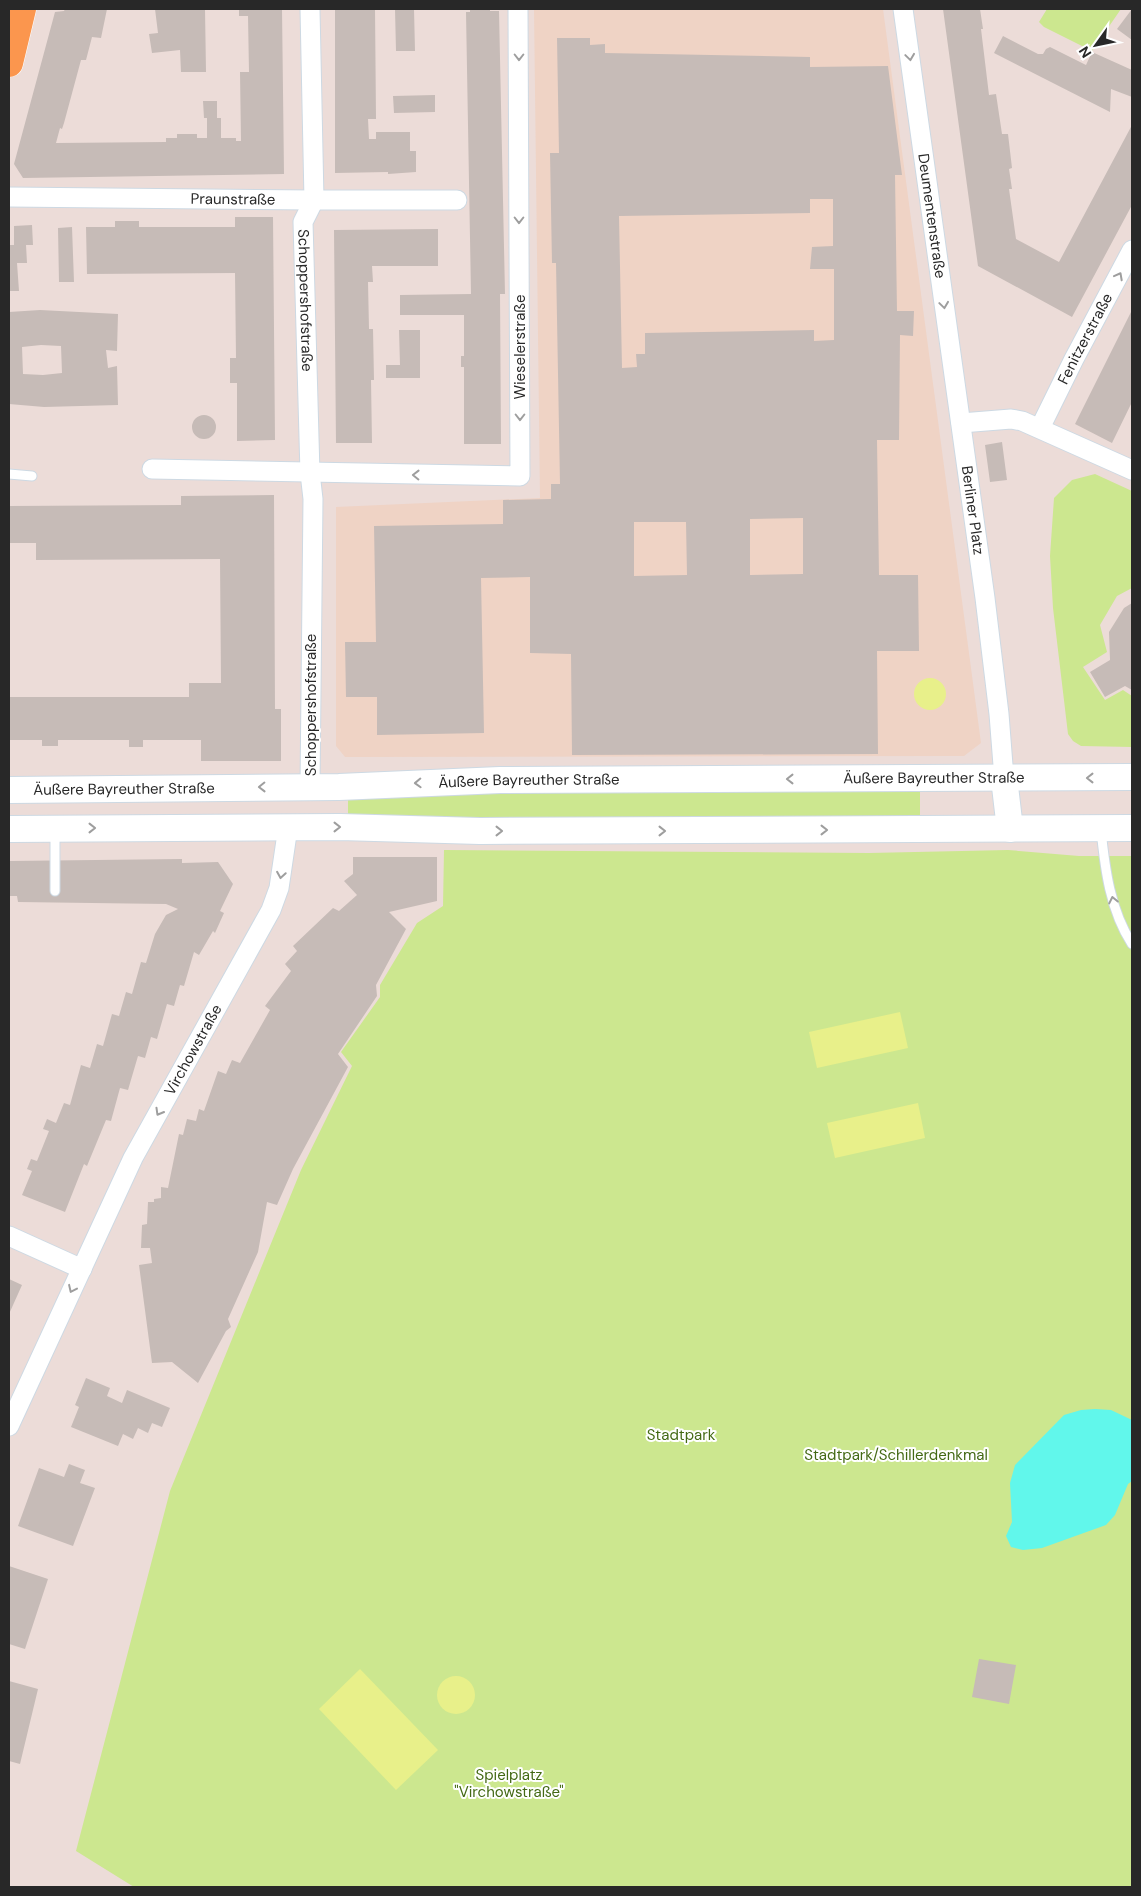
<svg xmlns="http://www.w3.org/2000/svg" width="1141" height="1896" viewBox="0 0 1141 1896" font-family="'DM Sans',sans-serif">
<rect width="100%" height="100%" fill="#ecdcd8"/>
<!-- education -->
<path fill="#efd3c5" d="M534,9H883L981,743L964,756L345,757L336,746V507L540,498Z"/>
<!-- green -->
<path fill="#cce78f" d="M1047,9H1121L1092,51L1044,27L1039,22Z
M1095,474L1132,491V588L1117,596L1100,625L1107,652L1083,667L1105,700L1123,690L1132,696V747L1081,746L1073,741L1068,734L1053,608L1050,556L1054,498L1072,480Z
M920,788V819L742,820L348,817V798L456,792Z
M444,850L869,853L1008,850L1079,856H1132V1886L1127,1887H134L76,1851L170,1491L301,1170L352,1066L341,1052L380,997V985L417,923L443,906Z"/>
<!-- pitch -->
<path fill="#e8f08a" d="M914 694a16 16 0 1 1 32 0a16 16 0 1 1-32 0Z
M900,1012L908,1048L817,1068L809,1032Z
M918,1103L925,1138L835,1158L827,1123Z
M360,1669L438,1750L396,1790L319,1709Z
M437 1695a19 19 0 1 1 38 0a19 19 0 1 1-38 0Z"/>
<!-- water -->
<path fill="#61f7eb" d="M1095,1409L1111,1410L1132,1420V1481L1128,1484L1115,1515L1106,1525L1042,1548L1023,1550L1011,1547L1006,1536L1012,1522L1010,1483L1015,1465L1064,1415L1081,1410Z"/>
<!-- building -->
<path fill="#c6bbb7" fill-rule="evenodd" d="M65,9H107L101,38L92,37L86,60H81L64,123L62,129L60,128L56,143L166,142V138H177V134H197V138H207V118H204L203,101H217V118H221V138H236V141H241L240,72H249L248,16H239V9H282L284,174L23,178L14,164L55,12L64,11Z
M155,9H205L206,72H181L180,50L152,53L149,34L158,33Z
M335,9H375L376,119H368L369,139H376V132H410V151H416V172L388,174V172L335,173Z
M395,9H414L415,51H396Z
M470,9H490V11H499L505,294H500L501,444H464V367H461V356H464V315H400V295L471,294L466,12H470Z
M943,9H980L983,29H981L989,95L996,94L1002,134H1008L1012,168L1009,169L1012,189H1009L1016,239L1059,262L1132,125V205L1072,317L978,266Z
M1132,9V40L1117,29Z
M1003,36L1038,54H1043L1046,49L1050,47L1086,65L1092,52L1132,70V97L1111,89L1110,112L994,53Z
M557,38H590V45L605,44V53L810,57V67L888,66L902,175H895L897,311H914L913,336L900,335L899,440H877L879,575H918L919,651H877L878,754L572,755L571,654L530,653V577L481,578L484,733L377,735V697H346L345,642H376L374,526L503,524V500L551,499V484H560L556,263H552L550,153H559ZM810,199H833V246L812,247L810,269H834V340L814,341V330L645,333V354H636L637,367L622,368L619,216L810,213ZM803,518V574L750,575V519ZM634,522H686L687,575L634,576Z
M435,95V112L394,113L393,96Z
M235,217H273L275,440L237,441V383H230V358H236L235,273L87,274L86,227H115V221H139V227H235Z
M32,225L33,245H26L27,263H17L19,291H9V245H14V226Z
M72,227L74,282H59L58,228Z
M438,229V266H372L373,282H368L369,329H373L374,380H371L372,443H336L334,230Z
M40,310L118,314L117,351L106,350L108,368L117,366L118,405L44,407L9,404V312ZM41,345L61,346L62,373L43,375L23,374L22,347Z
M1132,310V402L1112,443L1075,424Z
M399,330H420V378H386V365H400Z
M192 427a12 12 0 1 1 24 0a12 12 0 1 1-24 0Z
M1002,442L1007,480L990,482L985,445Z
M274,495L275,709H281V761H201V740H143V747H129V740H58V746H42V740H9V697H189V683H221L220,559L36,560V543H9V506L181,505V496Z
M1132,603V690L1125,686L1105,697L1090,672L1110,660L1109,632L1124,608Z
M353,857H437V901L389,912L406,929L376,985L377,996L338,1054L348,1067L293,1169L277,1205L267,1202L258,1252L228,1319L231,1327L226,1331L198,1383L172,1362L152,1363L139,1265L152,1263L150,1248H141L142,1225L147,1224L148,1202H154V1199L161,1198V1187L168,1188L179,1134L183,1135L187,1119L196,1121L199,1109L204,1111L218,1071L226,1074L232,1060L240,1063L270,1010L265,1006L291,971L285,964L297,951L293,946L333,908L339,911L357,895L344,881L353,874Z
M182,859V863L218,862L233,884L220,911L224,913L215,933L213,931L199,955L194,952L184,986L180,985L174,1006L167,1004L157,1039L151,1037L145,1058L138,1056L128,1090L120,1088L111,1121L106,1120L87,1166L84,1164L65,1212L22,1195L32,1171L27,1169L31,1159L37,1161L49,1131L43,1129L47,1119L56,1123L64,1103L70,1105L81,1065L90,1068L97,1044L103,1046L112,1014L119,1016L126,992L132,994L141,962L146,963L155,934L166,915L178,909L166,904L18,902L17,896H9V861Z
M9,1279L22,1285L9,1314Z
M86,1378L110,1388L107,1396L122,1403L127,1390L170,1408L162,1427L152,1423L148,1433L138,1428L133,1439L123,1434L118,1446L71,1427L79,1407L75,1405Z
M69,1464L85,1470L80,1483L95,1488L73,1546L18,1526L39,1468L64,1477Z
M9,1566L48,1579L25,1649L9,1644Z
M979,1659L1016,1665L1009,1704L972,1697Z
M9,1681L38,1689L20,1764L9,1761Z"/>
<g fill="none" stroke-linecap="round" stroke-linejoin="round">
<!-- lane casing -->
<g stroke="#cdd9e3" stroke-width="11">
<path id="lane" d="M9,474L32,476
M1101,830C1105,869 1110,910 1132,944
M55,841V891"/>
</g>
<!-- street casing -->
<g stroke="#cdd9e3" stroke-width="21">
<g id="street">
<path id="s1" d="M310,9L314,200L303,222L310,473L313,499L310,787"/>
<path id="s2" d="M903,9L985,598L999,714L1004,778"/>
<path id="s3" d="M9,197L314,200H457"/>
<path d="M961,423L1011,419L1022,421L1132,470"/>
<path id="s4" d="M1040,428L1074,359L1132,250"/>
<path d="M152,469L520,476L518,9"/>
<path d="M9,1236L82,1269"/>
<path id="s5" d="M9,1426L133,1158L271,910L279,888L288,827"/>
</g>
</g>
<!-- secondary casing -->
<g stroke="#cdd9e3" stroke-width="28">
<g id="secondary">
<path d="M1004,778L1010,829"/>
<path id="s6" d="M9,790L339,787L500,780L1132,777"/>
<path d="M9,829L340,827L480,831L1132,828"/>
</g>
</g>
<!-- primary casing -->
<g stroke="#fff" stroke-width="29">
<path id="primary" d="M9,63L22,9"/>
</g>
<!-- lane -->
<use href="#lane" stroke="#fff" stroke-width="9"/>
<!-- street -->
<use href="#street" stroke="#fff" stroke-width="19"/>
<!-- secondary -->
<use href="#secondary" stroke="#fff" stroke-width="26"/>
<!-- primary -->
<use href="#primary" stroke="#fb964e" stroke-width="28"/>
</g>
<!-- one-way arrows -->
<defs><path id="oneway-chevron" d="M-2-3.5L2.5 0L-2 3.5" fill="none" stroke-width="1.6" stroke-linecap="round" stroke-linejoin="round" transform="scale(1.25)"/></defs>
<g stroke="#9e9e9e">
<use href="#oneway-chevron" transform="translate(519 57) rotate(90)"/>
<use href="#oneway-chevron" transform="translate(910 57) rotate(82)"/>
<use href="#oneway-chevron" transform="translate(519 220) rotate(90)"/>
<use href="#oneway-chevron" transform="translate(1119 276) rotate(-62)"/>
<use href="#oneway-chevron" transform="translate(944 305) rotate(82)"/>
<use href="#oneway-chevron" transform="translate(520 417) rotate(90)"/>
<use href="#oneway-chevron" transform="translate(416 475) rotate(-179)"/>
<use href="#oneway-chevron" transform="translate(1090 778) rotate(180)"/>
<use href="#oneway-chevron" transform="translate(790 779) rotate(180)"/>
<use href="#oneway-chevron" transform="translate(418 783) rotate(178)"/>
<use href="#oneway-chevron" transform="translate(262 787) rotate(179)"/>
<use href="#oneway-chevron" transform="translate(337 827)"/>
<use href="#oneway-chevron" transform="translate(92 828)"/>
<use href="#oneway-chevron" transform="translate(824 830)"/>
<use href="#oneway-chevron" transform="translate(499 831)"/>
<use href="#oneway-chevron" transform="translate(662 831)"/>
<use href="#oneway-chevron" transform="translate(281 875) rotate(99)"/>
<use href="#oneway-chevron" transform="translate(1113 900) rotate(-102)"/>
<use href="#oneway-chevron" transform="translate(159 1112) rotate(120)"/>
<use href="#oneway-chevron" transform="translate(72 1289) rotate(115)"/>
</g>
<g text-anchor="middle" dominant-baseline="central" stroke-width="4" stroke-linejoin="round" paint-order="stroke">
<!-- street labels -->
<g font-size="15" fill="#282828" stroke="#fff">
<text stroke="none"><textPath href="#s3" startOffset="224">Praunstraße</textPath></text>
<text stroke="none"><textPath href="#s2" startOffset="209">Deumentenstraße</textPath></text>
<text stroke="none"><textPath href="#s1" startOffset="294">Schoppershofstraße</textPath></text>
<text stroke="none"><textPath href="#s4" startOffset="100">Fenitzerstraße</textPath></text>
<text transform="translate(520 347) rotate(-90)">Wieselerstraße</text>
<text stroke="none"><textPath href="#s2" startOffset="506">Berliner Platz</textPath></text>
<text transform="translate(311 705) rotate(-90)">Schoppershofstraße</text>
<text stroke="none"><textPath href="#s6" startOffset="925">Äußere Bayreuther Straße</textPath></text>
<text stroke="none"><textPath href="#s6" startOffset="520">Äußere Bayreuther Straße</textPath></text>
<text stroke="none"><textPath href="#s6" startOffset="115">Äußere Bayreuther Straße</textPath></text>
<text stroke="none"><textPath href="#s5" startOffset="419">Virchowstraße</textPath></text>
</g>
<!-- park labels -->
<g font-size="15" fill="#436914" stroke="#fff">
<text x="681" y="1435">Stadtpark</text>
<text x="896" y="1455">Stadtpark/Schillerdenkmal</text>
<text x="509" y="1775">Spielplatz<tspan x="509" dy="17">"Virchowstraße"</tspan></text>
</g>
</g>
<!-- border -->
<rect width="1141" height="1896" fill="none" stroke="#282828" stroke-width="20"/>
<!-- north arrow -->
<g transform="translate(1096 45) rotate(237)" stroke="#ffffff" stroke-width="4" paint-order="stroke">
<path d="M0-4L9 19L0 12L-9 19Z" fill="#282828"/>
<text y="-8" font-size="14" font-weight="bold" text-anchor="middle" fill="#282828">N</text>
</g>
</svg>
